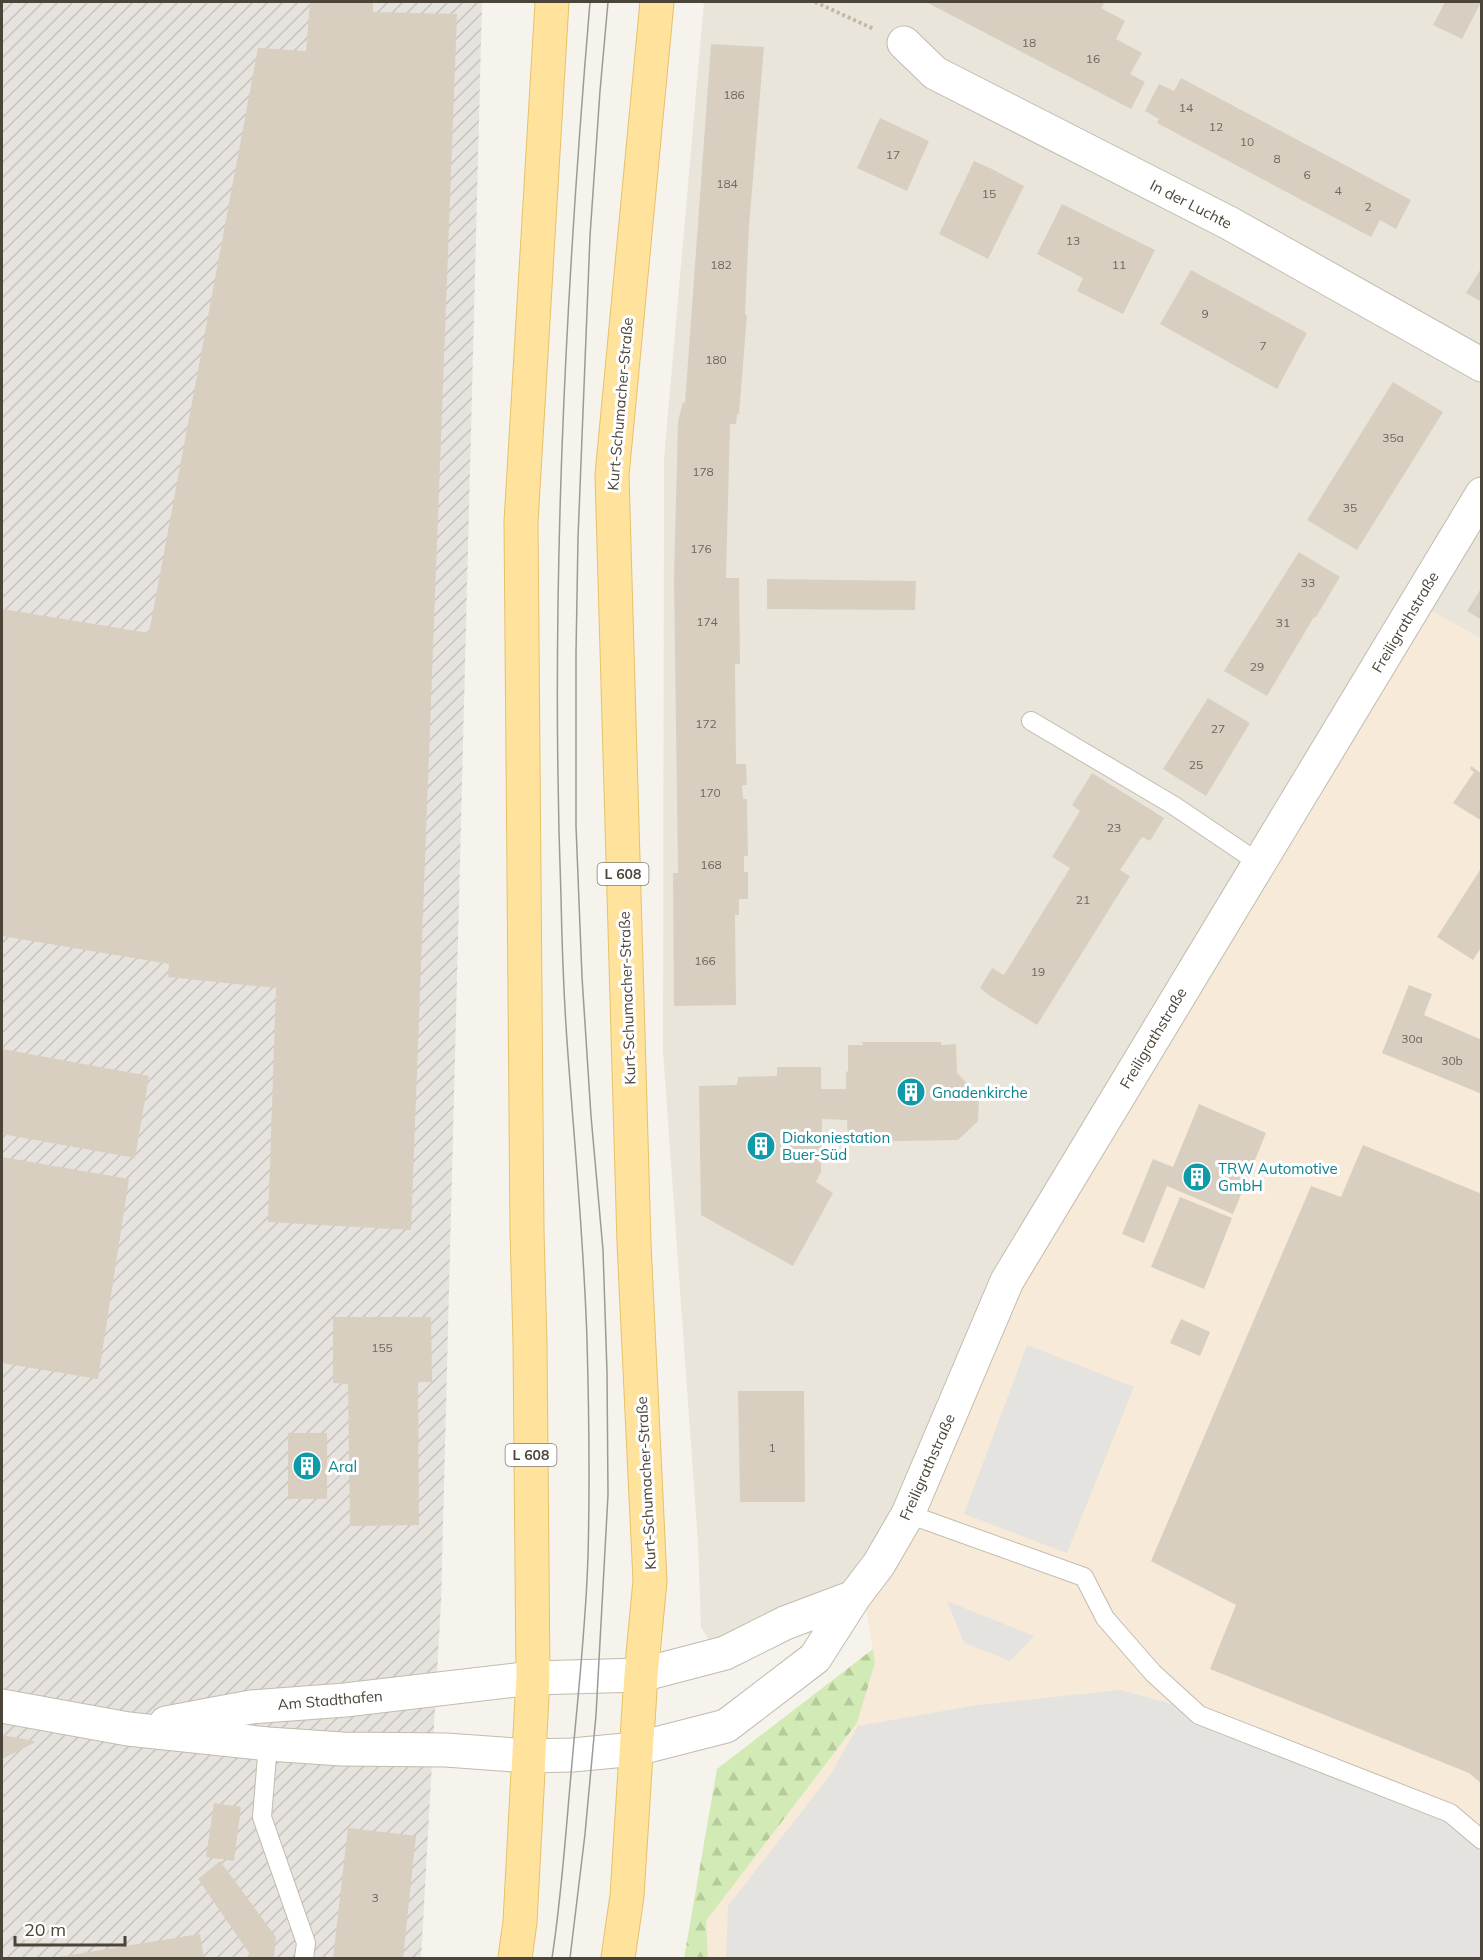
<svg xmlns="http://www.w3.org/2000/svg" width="1483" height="1960" viewBox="0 0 1483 1960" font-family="Mulish,sans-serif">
<defs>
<pattern id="industrial-furrows" width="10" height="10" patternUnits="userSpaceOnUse" patternTransform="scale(1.5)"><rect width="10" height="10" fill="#e6e2dd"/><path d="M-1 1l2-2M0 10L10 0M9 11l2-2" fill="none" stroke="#c7c3be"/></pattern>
<pattern id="forest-firs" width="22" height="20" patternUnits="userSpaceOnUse" patternTransform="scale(1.5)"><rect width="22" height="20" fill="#d2eab5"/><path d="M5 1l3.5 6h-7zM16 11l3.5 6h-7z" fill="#b6ca9c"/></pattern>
</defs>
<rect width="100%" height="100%" fill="#f6f3ec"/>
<!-- residential -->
<path fill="#eae5da" d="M704,2H1481V639L1423,606L919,1472L845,1594L716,1651L701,1627L698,1543L663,1051L664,459Z"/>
<!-- commercial -->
<path fill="#f7ead8" d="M1423,606L1481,639V1958H708L706,1921L857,1723L875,1663L864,1595L1024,1277Z"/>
<!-- industrial -->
<path fill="url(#industrial-furrows)" d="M2,2H482L441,1602L421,1958H2Z"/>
<!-- forest -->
<path fill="url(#forest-firs)" d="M873,1649L875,1663L857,1723L706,1921L708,1958H684L717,1769Z"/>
<!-- parking -->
<path fill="#e5e3e0" d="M1027,1345L1134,1387L1067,1553L964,1514Z
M947,1601L1034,1636L1010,1661L964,1643Z
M1120,1690L1212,1715L1435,1801L1481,1852V1958H726L728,1906L831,1774L858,1726L978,1705Z"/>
<!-- building -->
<path fill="#d8cfc1" d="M310,2H373V12L457,14L411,1230L268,1222L276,988L168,977L169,964L2,936V609L149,633L258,48L306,51Z
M926,2H1099L1104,4L1101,8L1125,21L1116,39L1142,53L1130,74L1145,82L1131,109Z
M1445,2H1481L1462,39L1433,25Z
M711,44L764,47L749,226L745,315H747L739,414H737L736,424H730L726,578H739L740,664H735L736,764H746L747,785H742L743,799H747L748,856H744V872H748V899H739V915H735L736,1005L674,1006L673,873H678L674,578L678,421L683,402L685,403Z
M1181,78L1411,200L1396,229L1380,220L1371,237L1157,123L1159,119L1145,111L1159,84L1174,91Z
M880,118L929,141L907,191L857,168Z
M974,161L992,169L1024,186L988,259L939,234Z
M1062,204L1155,250L1123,314L1077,291L1083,278L1037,254Z
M1482,267V302L1466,293Z
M1191,270L1307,333L1277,389L1160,324Z
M1393,382L1443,412L1357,550L1307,520Z
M1299,552L1340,577L1316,617H1314L1267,696L1224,671Z
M767,579L916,581L915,610L767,609Z
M1482,587V620L1467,611Z
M1208,698L1250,723L1206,796L1163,769Z
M1471,766L1482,774V821L1453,803L1474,772L1470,769Z
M1092,773L1164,818L1150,841L1142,837L1120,870L1130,876L1037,1025L990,996L980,988L992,968L1004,975L1070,868L1052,857L1080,811L1072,805Z
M1482,867V946L1473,960L1437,937Z
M1409,985L1432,994L1424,1015L1482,1040V1094L1382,1053Z
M862,1042H941V1045L956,1044L957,1073L979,1095L978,1121L958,1140L848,1142L847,1120L822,1119L821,1172L816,1182L833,1193L793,1266L701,1215L699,1086L737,1085L738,1077L777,1076V1067H821V1089H846V1071L848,1072V1045H863Z
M2,1049L149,1076L135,1158L2,1134Z
M1199,1104L1266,1133L1233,1214L1167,1186L1144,1243L1122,1234L1153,1159L1173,1167Z
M1363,1145L1482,1194V1784L1469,1773L1210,1669L1236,1605L1151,1561L1311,1186L1341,1197Z
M2,1157L129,1179L98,1379L2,1363Z
M1180,1197L1232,1218L1204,1289L1151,1267Z
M333,1317H431L432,1382H418L419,1525L350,1526L348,1384L333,1383Z
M1181,1319L1210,1332L1200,1356L1170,1343Z
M738,1391H804L805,1502H740Z
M288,1433H327V1499H288Z
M2,1735L34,1741V1743L2,1759Z
M214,1803L241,1807L234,1861L206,1857Z
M348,1828L416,1836L403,1958H333Z
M220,1861L276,1937L274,1958H249V1953L198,1879Z
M200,1934L204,1958H58V1957Z"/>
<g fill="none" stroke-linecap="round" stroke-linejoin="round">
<!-- lane casing -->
<g stroke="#c2bbae" stroke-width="20">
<path id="lane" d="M1031,721L1173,805L1259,863
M908,1514L1084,1577L1105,1618L1153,1673L1199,1715L1450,1813L1482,1840
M268,1744L262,1817L306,1943L304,1958"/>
</g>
<!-- street casing -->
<g stroke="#c2bbae" stroke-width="35">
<path id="street" d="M904,43L935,73L1229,223L1482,365
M2,1706L128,1729L268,1744L342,1749L446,1750L529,1756L572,1755L636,1749L726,1726L815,1658L854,1597L879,1564L908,1514L1007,1281L1482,494
M166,1723L251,1707L345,1700L533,1678L641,1675L725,1653L785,1623L854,1597"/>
</g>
<!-- primary casing -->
<g stroke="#e6c16a" stroke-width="35">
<path id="primary" d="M515,1958L520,1922L533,1678L530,1343L527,1231L521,522L552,2
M618,1958L627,1896L641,1675L650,1581L634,1243L612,475L657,2"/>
</g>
<!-- path -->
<path stroke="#c4b79f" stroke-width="4" stroke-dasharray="3 3" stroke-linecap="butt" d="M815,2L874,29"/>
<!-- lane -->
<use href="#lane" stroke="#fff" stroke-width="18"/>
<!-- street -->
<use href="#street" stroke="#fff" stroke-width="33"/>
<!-- primary -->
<use href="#primary" stroke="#ffe39c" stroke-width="33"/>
<!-- tram -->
<path stroke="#9a9a9a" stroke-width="1.5" d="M552,1958C562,1894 566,1828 572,1763C578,1694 586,1625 588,1556C590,1484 589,1412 587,1340C584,1244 575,1150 568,1055C564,1002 562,949 561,897C550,598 565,299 590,2
M570,1958L585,1834L596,1715L608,1495L607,1372L603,1250L591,1116L582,977L576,826V653L578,538L590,236L600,91L608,2"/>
</g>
<!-- icons -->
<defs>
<g id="building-disc" transform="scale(1.5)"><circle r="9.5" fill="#0f9aa8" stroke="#fff"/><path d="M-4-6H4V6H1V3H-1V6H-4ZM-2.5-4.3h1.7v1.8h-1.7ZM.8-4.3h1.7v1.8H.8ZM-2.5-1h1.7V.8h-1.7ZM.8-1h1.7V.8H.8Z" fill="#fff"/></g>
</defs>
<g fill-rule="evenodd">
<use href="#building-disc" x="911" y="1092"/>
<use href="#building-disc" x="761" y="1146"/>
<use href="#building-disc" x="1197" y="1177"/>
<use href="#building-disc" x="307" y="1466"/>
</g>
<g text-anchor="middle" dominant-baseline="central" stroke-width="6" stroke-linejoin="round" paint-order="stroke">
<!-- number labels -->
<g font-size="12" fill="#6e675b">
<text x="1029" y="42">18</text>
<text x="1093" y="58">16</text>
<text x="734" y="94">186</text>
<text x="1186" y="107">14</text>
<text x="1216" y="126">12</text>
<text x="1247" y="141">10</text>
<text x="893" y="154">17</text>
<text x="1277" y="158">8</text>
<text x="1307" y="174">6</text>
<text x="727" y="183">184</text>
<text x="1338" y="190">4</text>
<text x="989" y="193">15</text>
<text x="1368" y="206">2</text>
<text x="1073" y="240">13</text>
<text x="721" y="264">182</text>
<text x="1119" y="264">11</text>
<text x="1205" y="313">9</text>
<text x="1263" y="345">7</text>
<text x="716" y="359">180</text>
<text x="1393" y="437">35a</text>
<text x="703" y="471">178</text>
<text x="1350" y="507">35</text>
<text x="701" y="548">176</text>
<text x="1308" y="582">33</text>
<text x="707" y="621">174</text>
<text x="1283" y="622">31</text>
<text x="1257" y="666">29</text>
<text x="706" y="723">172</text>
<text x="1218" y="728">27</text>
<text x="1196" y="764">25</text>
<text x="710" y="792">170</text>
<text x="1114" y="827">23</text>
<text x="711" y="864">168</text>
<text x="1083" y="899">21</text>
<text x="705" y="960">166</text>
<text x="1038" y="971">19</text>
<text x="1412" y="1038">30a</text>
<text x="1452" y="1060">30b</text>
<text x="382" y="1347">155</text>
<text x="772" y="1447">1</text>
<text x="375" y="1897">3</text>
</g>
<!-- shield labels -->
<g fill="#fff" stroke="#817c74" stroke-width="1.5">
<rect x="597.5" y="863" width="51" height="22" rx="4.5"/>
<rect x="505.5" y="1444" width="51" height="22" rx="4.5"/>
</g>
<g font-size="14" font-weight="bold" fill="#4b4439">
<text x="623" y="874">L 608</text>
<text x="531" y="1455">L 608</text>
</g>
<!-- street labels -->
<g font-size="15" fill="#4b4439" stroke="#fff">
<text transform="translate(1191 204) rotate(27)">In der Luchte</text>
<text transform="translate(620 404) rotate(-85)">Kurt-Schumacher-Straße</text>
<text transform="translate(1405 622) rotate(-59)">Freiligrathstraße</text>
<text transform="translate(627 998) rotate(-92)">Kurt-Schumacher-Straße</text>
<text transform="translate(1153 1038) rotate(-59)">Freiligrathstraße</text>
<text transform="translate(927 1467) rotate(-66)">Freiligrathstraße</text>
<text transform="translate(646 1483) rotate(-93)">Kurt-Schumacher-Straße</text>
<text transform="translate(330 1700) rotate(-5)">Am Stadthafen</text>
</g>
<!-- culture labels -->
<g font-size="15" fill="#0d838f" stroke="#fff" text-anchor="start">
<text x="932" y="1092">Gnadenkirche</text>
<text x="782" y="1137">Diakoniestation<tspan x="782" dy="17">Buer-Süd</tspan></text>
<text x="1218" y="1168">TRW Automotive<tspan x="1218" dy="17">GmbH</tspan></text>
<text x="328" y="1466">Aral</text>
</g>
</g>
<!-- border -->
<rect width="1483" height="1960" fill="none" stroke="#4b4439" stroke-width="6"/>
<!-- scale -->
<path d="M15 1936v9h110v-9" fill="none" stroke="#4b4439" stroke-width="3"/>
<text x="24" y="1936" font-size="18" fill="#4b4439" stroke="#ffffff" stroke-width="4.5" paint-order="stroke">20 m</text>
</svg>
